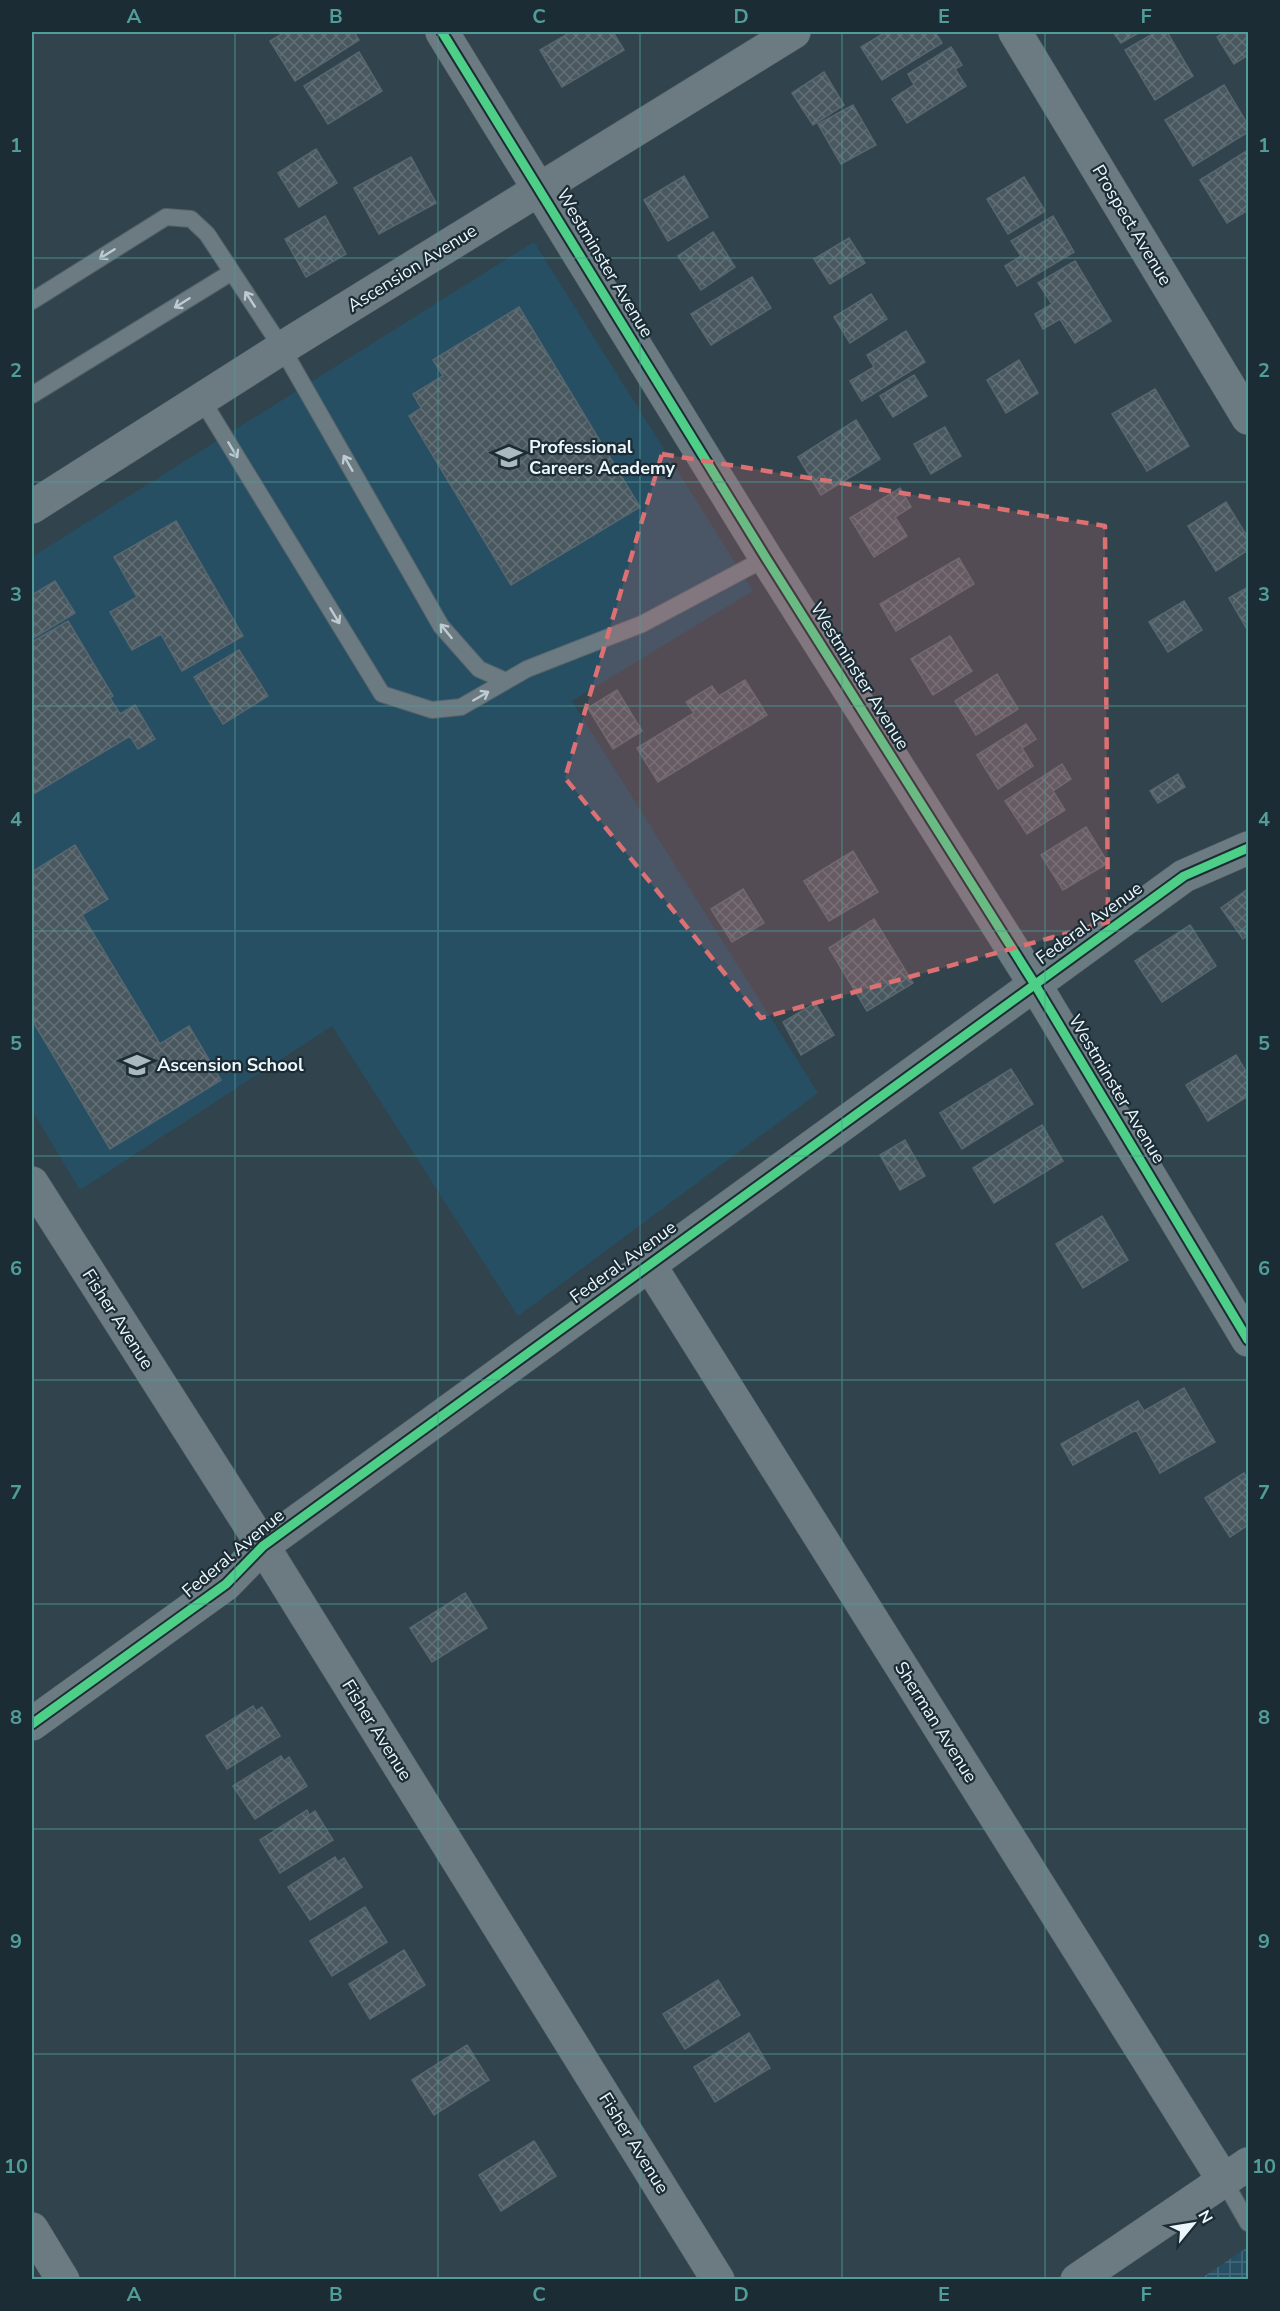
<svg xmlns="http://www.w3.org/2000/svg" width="1280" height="2311" viewBox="0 0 1280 2311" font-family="'Nunito Sans',sans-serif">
<defs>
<pattern id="industrial-grid" width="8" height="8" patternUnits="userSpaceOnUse" patternTransform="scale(1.5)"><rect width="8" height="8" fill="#264f63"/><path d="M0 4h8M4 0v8" fill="none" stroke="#46697a"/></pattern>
<pattern id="building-cross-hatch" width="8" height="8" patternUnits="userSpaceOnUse" patternTransform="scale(1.5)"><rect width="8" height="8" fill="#49575f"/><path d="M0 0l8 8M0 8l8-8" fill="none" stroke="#637077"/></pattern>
</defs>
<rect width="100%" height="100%" fill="#31444d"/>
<!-- built -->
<path fill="#264f63" d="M534,242L753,591L572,701L818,1093L518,1316L332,1026L80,1190L32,1110V557Z"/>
<!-- industrial -->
<path fill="url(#industrial-grid)" d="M1248,2247V2279H1200Z"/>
<!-- building -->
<path fill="url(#building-cross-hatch)" stroke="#58676f" stroke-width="1.5" d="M285,32H354L359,40L295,81L270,41Z
M571,32H613L624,50L562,87L540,50Z
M886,32H935L942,43L882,80L861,47Z
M1113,32H1140L1121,43Z
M1156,32H1167L1193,76L1155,100L1125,50Z
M1225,32H1248V55L1234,64L1217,37Z
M951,47L962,65L955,69L966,86L907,123L892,99L914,85L908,74Z
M359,52L382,91L328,124L304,86Z
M824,72L844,105L813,125L792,93Z
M1224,85L1248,125V132L1193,166L1165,120Z
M853,105L876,145L841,164L818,124Z
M316,149L337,183L299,207L278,173Z
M1248,150V210L1227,223L1200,180Z
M411,157L436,203L379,234L354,188Z
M684,176L708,217L668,241L644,200Z
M1024,177L1045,211L1008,234L987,199Z
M325,216L346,254L306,277L285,239Z
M1053,216L1074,252L1017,286L1005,266L1021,256L1011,241Z
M713,232L735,267L701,290L678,256Z
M849,238L865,263L830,284L814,259Z
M1075,261L1111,321L1075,343L1060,319L1043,329L1035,314L1052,304L1038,283Z
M752,277L771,308L711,345L691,314Z
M871,294L887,319L850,343L834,317Z
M519,307L640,507L511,585L409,416L421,408L413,394L443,376L433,360Z
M906,331L925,362L862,401L850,381L874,367L867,355Z
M1019,360L1038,393L1006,413L987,380Z
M914,375L927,396L893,417L880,396Z
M1155,389L1189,446L1147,471L1112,414Z
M856,420L880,459L821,495L798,457Z
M945,427L961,456L931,474L914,444Z
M900,488L911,507L895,517L907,536L874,557L850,518Z
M1226,502L1248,538V550L1216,571L1188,526Z
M176,521L243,636L182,671L161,634L132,650L110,612L137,597L114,557Z
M959,558L974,584L896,631L880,604Z
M55,581L75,613L32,639V595Z
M1248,587V631L1229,598Z
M1184,601L1202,630L1168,652L1149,622Z
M68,621L113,696L110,698L120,714L135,705L155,739L138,749L130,736L32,795V642Z
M950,636L972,671L933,695L911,659Z
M239,650L268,696L223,724L194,677Z
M997,674L1018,709L976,735L955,701Z
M745,680L767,715L658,782L637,748L694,713L686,702L712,686L719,696Z
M617,690L642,731L613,749L588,708Z
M1026,724L1036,739L1022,748L1033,766L998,789L977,755Z
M1062,764L1071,779L1053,791L1065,810L1027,834L1005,801Z
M1178,774L1185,787L1158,803L1150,791Z
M1086,827L1108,863L1063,890L1041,855Z
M75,845L108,899L82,915L160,1044L189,1026L221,1080L110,1149L32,1020V872Z
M853,851L878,892L829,921L804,881Z
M743,889L764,923L732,942L711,909Z
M1248,889V935L1243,939L1221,908Z
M874,919L913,983L867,1011L829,948Z
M1190,925L1216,966L1162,1002L1135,961Z
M815,1003L834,1035L801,1055L783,1022Z
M1236,1055L1248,1075V1096L1208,1121L1186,1085Z
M1011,1069L1033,1104L962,1149L940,1113Z
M1042,1125L1063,1161L994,1203L973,1168Z
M905,1140L925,1176L900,1190L880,1155Z
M1102,1216L1128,1260L1083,1288L1056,1244Z
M1184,1388L1215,1442L1160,1473L1136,1430L1073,1465L1061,1444L1138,1401L1144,1411Z
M1244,1473L1248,1480V1525L1230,1537L1205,1498Z
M465,1593L487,1628L432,1662L410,1628Z
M253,1706L256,1711L262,1707L280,1736L227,1769L206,1736Z
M281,1756L284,1761L289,1757L307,1786L255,1819L233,1786Z
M307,1810L309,1815L315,1811L333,1840L280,1873L260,1840Z
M335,1857L338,1862L344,1858L362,1887L310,1920L288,1887Z
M365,1907L387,1942L332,1976L310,1941Z
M404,1950L425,1985L370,2019L349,1984Z
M718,1980L740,2015L685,2049L663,2014Z
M749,2033L770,2068L715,2102L694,2067Z
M467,2045L489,2080L434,2115L412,2080Z
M534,2141L556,2176L501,2211L479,2175Z"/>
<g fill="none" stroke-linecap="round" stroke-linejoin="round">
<!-- service casing -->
<g stroke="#54636a" stroke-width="18">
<path id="service" d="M32,301L166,217L191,219L207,234L282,348L441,626L479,669L506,681
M32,395L232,272
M202,400L382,694L432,710L461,707L527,669L642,624L766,558
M1224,2181L1248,2223"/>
</g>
<!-- minor casing -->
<g stroke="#54636a" stroke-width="34">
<path id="minor" d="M442,32L766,558L1034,983L1248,1340
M1015,32L1248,418
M32,507L282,348L794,32
M32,1183L263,1546L718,2280
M649,1264L1224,2181
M32,1724L226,1584L263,1546L1184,876L1248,848
M32,2229L63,2280
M1077,2280L1248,2164"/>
</g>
<!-- service -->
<use href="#service" stroke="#6c7a82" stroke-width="16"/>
<!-- minor -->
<use href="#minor" stroke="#6c7a82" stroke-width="33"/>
<!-- cycleway casing -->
<g stroke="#1c2c34" stroke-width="13">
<path id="cycleway" d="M442,32L766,558L1034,983L1248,1340
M32,1724L226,1584L263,1546L1184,876L1248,848"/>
</g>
<!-- cycleway -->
<use href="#cycleway" stroke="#4dcf88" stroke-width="9"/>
</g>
<!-- one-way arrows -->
<defs><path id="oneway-shaft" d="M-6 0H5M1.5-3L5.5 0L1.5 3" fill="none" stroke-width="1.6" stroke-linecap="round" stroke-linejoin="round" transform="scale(1.5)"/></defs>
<g stroke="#bfcbd2">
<use href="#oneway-shaft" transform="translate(107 254) rotate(148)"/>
<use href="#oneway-shaft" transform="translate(250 299) rotate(-123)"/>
<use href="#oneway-shaft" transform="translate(182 303) rotate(148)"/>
<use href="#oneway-shaft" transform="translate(233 450) rotate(59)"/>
<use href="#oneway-shaft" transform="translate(348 463) rotate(-120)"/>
<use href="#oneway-shaft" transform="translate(335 616) rotate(59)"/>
<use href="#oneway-shaft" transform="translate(446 631) rotate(-129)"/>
<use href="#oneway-shaft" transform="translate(481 696) rotate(-30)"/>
</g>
<!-- marked area -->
<path fill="#dd7073" fill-opacity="0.2" stroke="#dd7073" stroke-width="4.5" stroke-dasharray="12 8" stroke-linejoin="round" d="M662,454L1105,526L1108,922L761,1018L565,778Z"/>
<!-- grid -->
<path fill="none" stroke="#519d99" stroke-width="1.5" stroke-opacity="0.55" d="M235,32V2280M438,32V2280M640,32V2280M842,32V2280M1045,32V2280M32,258H1248M32,482H1248M32,706H1248M32,931H1248M32,1156H1248M32,1380H1248M32,1604H1248M32,1829H1248M32,2054H1248"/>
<!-- icons -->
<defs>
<g id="school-bare" transform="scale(2.07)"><path d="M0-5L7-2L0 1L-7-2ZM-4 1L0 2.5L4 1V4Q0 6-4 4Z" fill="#aab8bf" stroke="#1c2c34" stroke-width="2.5" paint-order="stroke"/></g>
</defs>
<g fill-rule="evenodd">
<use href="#school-bare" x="509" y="457"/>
<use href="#school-bare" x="137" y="1065"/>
</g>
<g text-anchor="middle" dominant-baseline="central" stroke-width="4.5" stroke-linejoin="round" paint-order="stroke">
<!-- street labels -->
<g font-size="18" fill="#ebf7fd" stroke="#1c2c34">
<text transform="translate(1132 225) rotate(59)">Prospect Avenue</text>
<text transform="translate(605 263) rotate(59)">Westminster Avenue</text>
<text transform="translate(412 268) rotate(-32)">Ascension Avenue</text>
<text transform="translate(860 676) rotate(58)">Westminster Avenue</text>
<text transform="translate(1089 923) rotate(-36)">Federal Avenue</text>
<text transform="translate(1117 1089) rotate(59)">Westminster Avenue</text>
<text transform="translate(623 1262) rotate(-36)">Federal Avenue</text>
<text transform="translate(118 1319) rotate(57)">Fisher Avenue</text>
<text transform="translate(233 1553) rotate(-40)">Federal Avenue</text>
<text transform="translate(936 1722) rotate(58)">Sherman Avenue</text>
<text transform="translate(377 1730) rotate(58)">Fisher Avenue</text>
<text transform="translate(634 2143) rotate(58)">Fisher Avenue</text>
</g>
<!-- poi labels -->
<g font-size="18" font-weight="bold" fill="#ebf7fd" stroke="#1c2c34" text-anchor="start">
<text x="529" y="447">Professional<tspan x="529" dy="21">Careers Academy</tspan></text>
<text x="157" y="1065">Ascension School</text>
</g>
</g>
<!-- border -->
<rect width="1280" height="2311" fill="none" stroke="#1c2c34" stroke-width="66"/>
<!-- north arrow -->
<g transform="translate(1193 2224) rotate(60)" stroke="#1c2c34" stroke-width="4.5" paint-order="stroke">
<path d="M0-4.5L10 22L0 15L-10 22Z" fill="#ebf7fd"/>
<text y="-9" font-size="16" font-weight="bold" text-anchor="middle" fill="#ebf7fd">N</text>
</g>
<rect x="33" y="33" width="1214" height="2245" fill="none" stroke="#519d99" stroke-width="2"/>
<g font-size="20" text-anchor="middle" font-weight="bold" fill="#519d99">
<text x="134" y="23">A</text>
<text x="336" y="23">B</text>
<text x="539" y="23">C</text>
<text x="741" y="23">D</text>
<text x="944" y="23">E</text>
<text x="1146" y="23">F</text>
<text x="16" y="152">1</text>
<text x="1264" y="152">1</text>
<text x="16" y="377">2</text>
<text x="1264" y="377">2</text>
<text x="16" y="601">3</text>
<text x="1264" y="601">3</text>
<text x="16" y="826">4</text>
<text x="1264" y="826">4</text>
<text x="16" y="1050">5</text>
<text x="1264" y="1050">5</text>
<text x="16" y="1275">6</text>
<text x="1264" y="1275">6</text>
<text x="16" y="1499">7</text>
<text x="1264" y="1499">7</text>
<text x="16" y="1724">8</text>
<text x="1264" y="1724">8</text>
<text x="16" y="1948">9</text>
<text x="1264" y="1948">9</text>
<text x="16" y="2173">10</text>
<text x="1264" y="2173">10</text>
<text x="134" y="2301">A</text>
<text x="336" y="2301">B</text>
<text x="539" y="2301">C</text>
<text x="741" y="2301">D</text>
<text x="944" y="2301">E</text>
<text x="1146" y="2301">F</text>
</g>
</svg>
